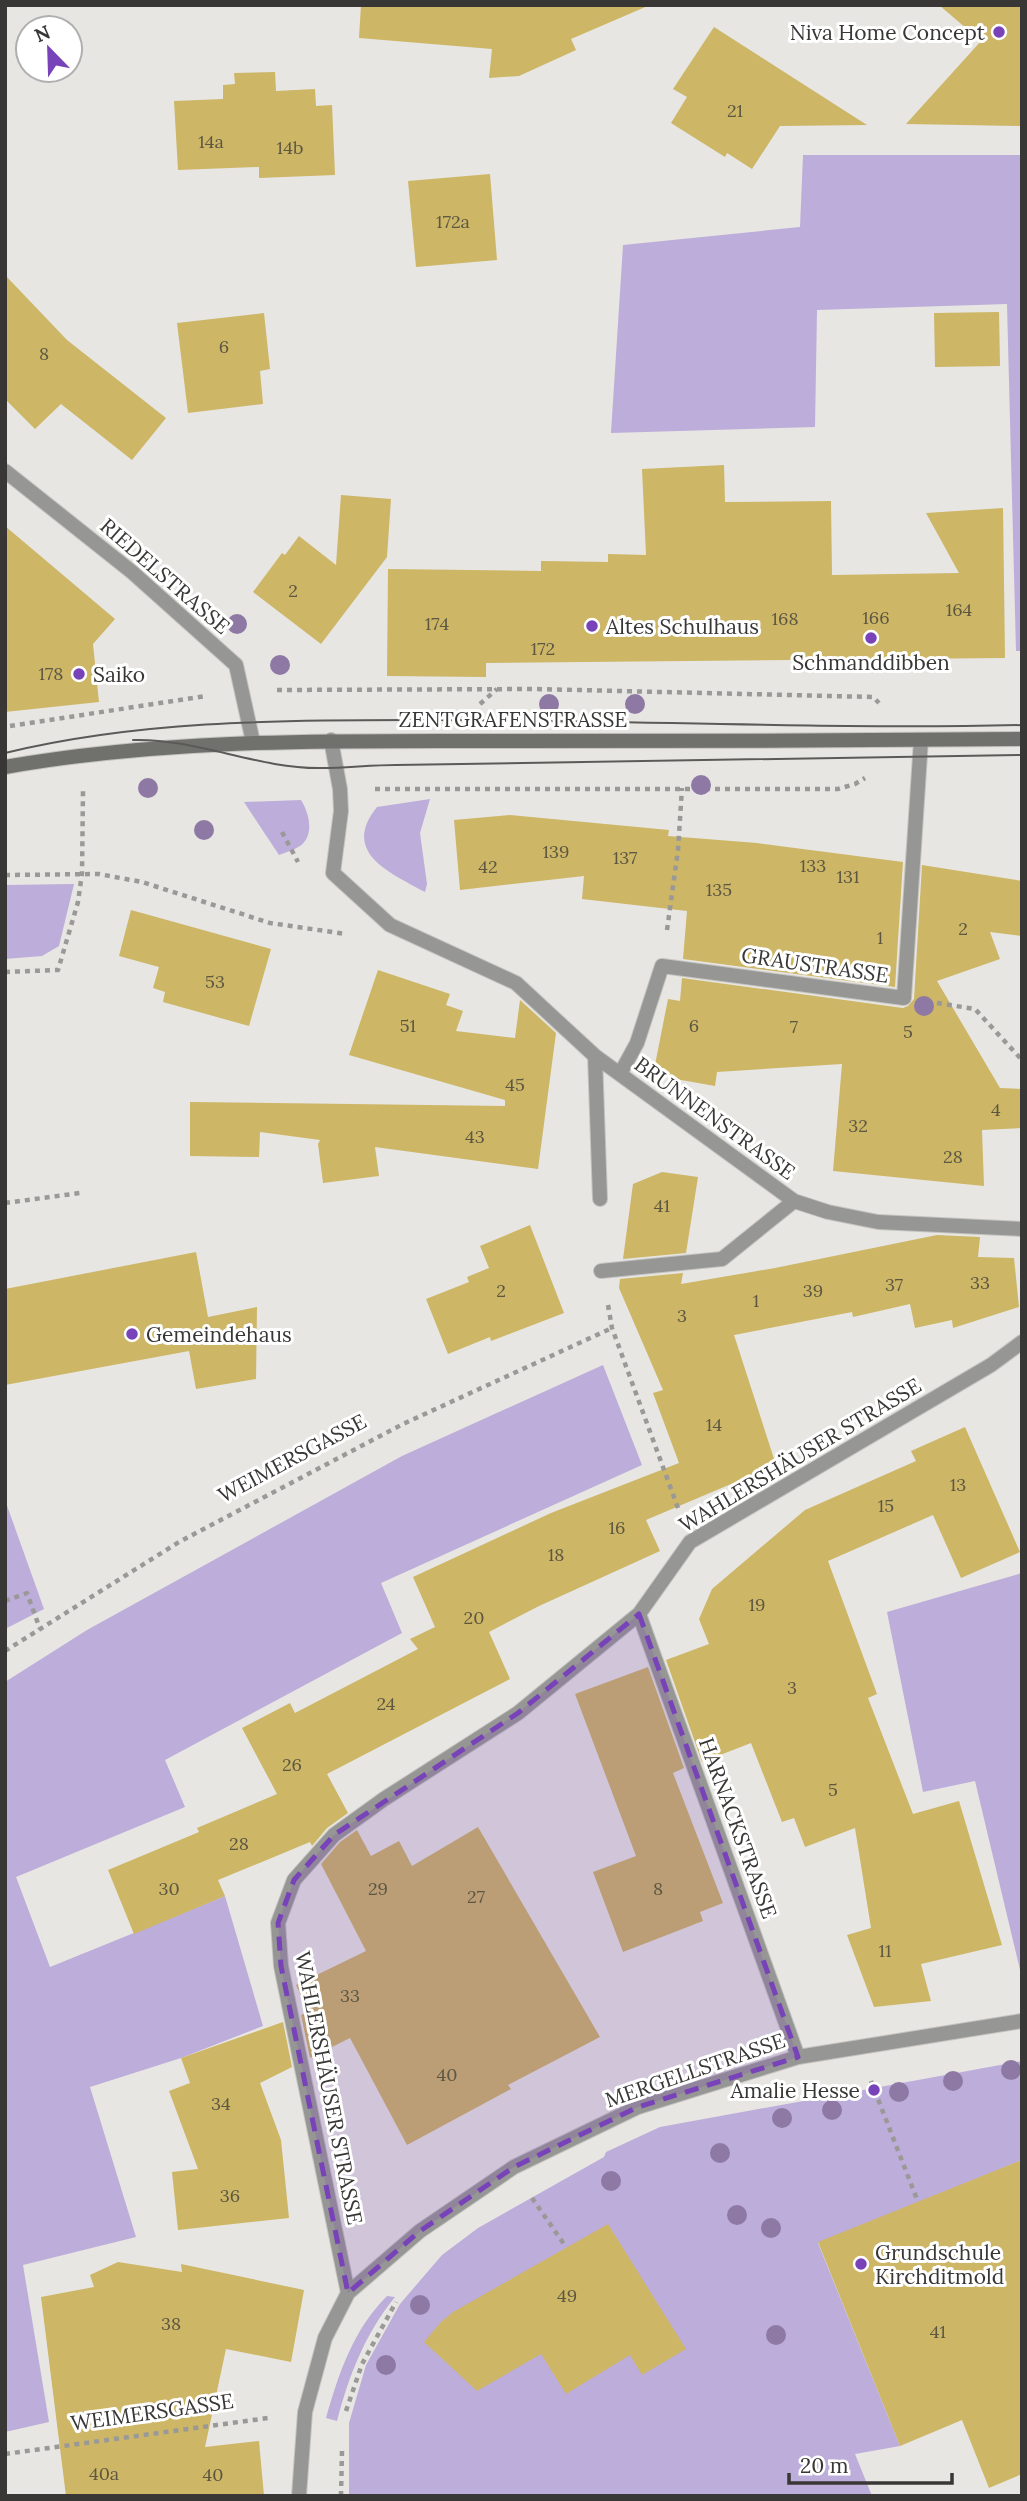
<svg xmlns="http://www.w3.org/2000/svg" width="1027" height="2501" viewBox="0 0 1027 2501" font-family="Lora,serif">
<rect width="100%" height="100%" fill="#e7e6e2"/>
<!-- green -->
<path fill="#bdadda" d="M803,155H1022V651H1016L1007,304L817,310L815,427L611,433L623,245L800,227Z
M430,799L420,833L427,884L425,892C391,873 340,853 377,807Z
M301,800C309,813 315,835 300,846C294,850 286,852 279,855L244,802Z
M74,884L59,946L42,956L5,959V885Z
M603,1365L642,1465L381,1583L402,1633L165,1760L185,1807L16,1877L50,1967L225,1896L263,2026L181,2058L90,2087L136,2237L23,2265L49,2422L5,2432V1682L87,1630L402,1456Z
M5,1500L44,1609L5,1629Z
M1022,1573V1974H1021L975,1781L923,1792L887,1612Z
M1022,2061V2160L818,2243L900,2446L855,2454L872,2496H349V2423L366,2365L400,2304L442,2255L478,2228L604,2157L606,2152L660,2127Z
M387,2296L395,2297C365,2334 349,2375 337,2421L326,2418C339,2373 353,2330 387,2296Z"/>
<!-- building -->
<path fill="#cdb666" d="M361,5H650L571,39L576,50L519,76L489,78L492,49L359,38Z
M939,5H1022V126L906,124L981,41Z
M714,27L867,125L780,126L752,169L727,153L725,157L671,123L687,97L673,89Z
M275,72L276,91L315,89L316,106L332,105L335,175L259,178V167L178,170L174,101L223,99V85L235,84L234,73Z
M490,174L497,260L416,267L408,181Z
M5,275L67,340L166,418L132,460L61,404L35,429L5,399Z
M999,312L1000,366L935,367L934,313Z
M264,313L270,369L260,371L263,404L188,413L177,323Z
M724,465L725,502L831,501L832,575L959,573L926,513L1003,508L1005,658L486,663V677L387,676L388,569L541,571V561L608,562V554L646,555L642,469Z
M341,495L391,499L387,557L321,644L253,592L282,553L285,555L299,536L336,565Z
M5,526L115,619L93,644L99,702L5,712Z
M510,815L669,830L668,836L757,843L903,862L895,987L683,959L687,911L582,899L584,876L460,890L454,820Z
M922,865L1022,881V936L990,932L1000,959L937,981L1000,1088L1022,1089V1128L982,1130L984,1186L833,1171L842,1064L717,1072L715,1086L653,1075L668,999L680,1001L682,978L903,1008L908,1006L914,999Z
M131,910L271,949L249,1026L163,1002L165,992L153,988L159,967L119,956Z
M378,970L450,994L446,1005L463,1011L456,1031L515,1038L520,1000L556,1033L538,1169L375,1147L379,1176L323,1183L318,1144L320,1140L260,1132L259,1157L190,1156V1102L505,1106V1100L349,1055Z
M662,1172L698,1177L686,1253L623,1259L633,1184Z
M530,1225L564,1313L491,1341L490,1337L448,1354L426,1299L469,1282L467,1277L489,1268L480,1246Z
M937,1235L980,1237L978,1257L1014,1258L1019,1307L953,1328L952,1320L915,1328L910,1304L853,1317L852,1312L734,1335L776,1465L646,1520L660,1551L539,1606L489,1632L510,1679L327,1774L348,1813L327,1828L312,1846L310,1842L218,1880L225,1896L134,1934L108,1870L199,1832L197,1828L277,1794L242,1728L290,1703L295,1713L418,1649L410,1639L435,1627L413,1577L551,1513L679,1463L653,1393L663,1390L619,1288L620,1279L683,1273L681,1284L775,1268Z
M196,1252L208,1317L257,1307L256,1379L196,1389L189,1351L5,1385V1289Z
M965,1427L1020,1552L961,1578L933,1515L828,1561L877,1694L868,1698L913,1814L959,1801L1002,1945L921,1964L931,2001L874,2007L847,1935L871,1928L855,1828L805,1847L794,1818L782,1822L751,1743L702,1762L666,1660L709,1644L699,1619L712,1589L805,1510L916,1461L911,1451Z
M648,1667L684,1768L673,1773L723,1903L700,1912L703,1921L623,1952L593,1872L636,1856L575,1694Z
M478,1827L600,2037L508,2085L511,2089L407,2145L350,2038L310,2058L301,2015L309,2012L296,1985L366,1951L321,1864L340,1842L357,1830L371,1856L399,1841L412,1866Z
M283,2022L292,2067L260,2083L281,2140L289,2218L178,2230L172,2172L198,2169L169,2091L190,2083L181,2058Z
M1022,2160V2474L989,2488L962,2420L900,2446L818,2242Z
M608,2224L686,2349L642,2375L630,2355L566,2394L541,2354L477,2391L424,2342L441,2322L453,2312Z
M118,2262L182,2272L181,2264L304,2290L291,2362L226,2349L205,2447L259,2441L264,2496H66L41,2297L94,2287L90,2275Z"/>
<g fill="none" stroke-linecap="round" stroke-linejoin="round">
<!-- street casing -->
<g stroke="#c4c3c0" stroke-width="16">
<path id="street" d="M5,471L132,572L236,665L253,742
M331,740L340,789L341,811L333,873L390,925L516,983L595,1056L794,1201L828,1212L878,1222L1022,1229
M595,1056L600,1199
M620,1074L637,1043L662,966L904,998L921,740
M601,1271L722,1259L794,1201
M639,1614L798,2057
M348,2293L420,2231L514,2167L638,2107L798,2057L1022,2021
M299,2496L305,2412L325,2338L348,2293L281,1966L278,1923L294,1880L334,1835L384,1799L518,1713L639,1614L690,1542L991,1365L1022,1342"/>
</g>
<!-- secondary casing -->
<g stroke="#c4c3c0" stroke-width="16">
<path id="secondary" d="M5,767C169,738 336,741 502,741C675,741 849,741 1022,739"/>
</g>
<!-- path -->
<path stroke="#9a9997" stroke-width="4.5" stroke-dasharray="5 5" stroke-linecap="butt" d="M277,690L535,689L873,697L879,703
M480,704L497,689
M10,726L206,696
M375,789H838L855,784L865,778
M282,832L298,862
M5,875L99,874L142,882L270,923L346,934
M667,930L678,850L682,788
M5,972L58,970L78,902L82,873L83,791
M937,1003L975,1009L1022,1060
M5,1203L80,1193
M608,1305L612,1328L678,1508
M5,1601L27,1593L40,1629
M5,1651L179,1542L403,1424L612,1328
M871,2081L918,2202
M532,2198L566,2247
M346,2411L362,2364L396,2302
M5,2454L268,2418
M341,2496L342,2451"/>
<!-- street -->
<use href="#street" stroke="#969694" stroke-width="14"/>
<!-- secondary -->
<use href="#secondary" stroke="#70706d" stroke-width="14"/>
<!-- tram -->
<path stroke="#5b5a58" stroke-width="2" d="M133,740C196,738 258,769 321,768C346,768 371,765 396,765C604,763 813,760 1022,755
M5,753C136,721 275,720 409,720C613,719 818,730 1022,725"/>
</g>
<!-- trees -->
<g fill="#8e79a4">
<circle cx="237" cy="624" r="10"/>
<circle cx="280" cy="665" r="10"/>
<circle cx="549" cy="704" r="10"/>
<circle cx="635" cy="704" r="10"/>
<circle cx="701" cy="785" r="10"/>
<circle cx="148" cy="788" r="10"/>
<circle cx="204" cy="830" r="10"/>
<circle cx="924" cy="1006" r="10"/>
<circle cx="1011" cy="2070" r="10"/>
<circle cx="953" cy="2081" r="10"/>
<circle cx="899" cy="2092" r="10"/>
<circle cx="832" cy="2110" r="10"/>
<circle cx="782" cy="2118" r="10"/>
<circle cx="720" cy="2153" r="10"/>
<circle cx="611" cy="2181" r="10"/>
<circle cx="737" cy="2215" r="10"/>
<circle cx="771" cy="2228" r="10"/>
<circle cx="420" cy="2305" r="10"/>
<circle cx="776" cy="2335" r="10"/>
<circle cx="386" cy="2365" r="10"/>
</g>
<!-- marked area -->
<path fill="#7842b9" fill-opacity="0.2" stroke="#7842b9" stroke-width="5" stroke-dasharray="14 9" stroke-linejoin="round" d="M639,1614L798,2057L638,2107L514,2167L420,2231L348,2293L281,1966L278,1923L294,1880L334,1835L518,1713Z"/>
<!-- markers -->
<g fill="#7842b9" stroke="#fff" stroke-width="2.5">
<circle cx="999" cy="32" r="7"/>
<circle cx="592" cy="626" r="7"/>
<circle cx="871" cy="638" r="7"/>
<circle cx="79" cy="674" r="7"/>
<circle cx="132" cy="1334" r="7"/>
<circle cx="874" cy="2090" r="7"/>
<circle cx="861" cy="2264" r="7"/>
</g>
<g text-anchor="middle" dominant-baseline="central" stroke-width="6" stroke-linejoin="round" paint-order="stroke">
<!-- number labels -->
<g font-size="18" fill="#5d5742">
<text x="735" y="110">21</text>
<text x="211" y="141">14a</text>
<text x="290" y="147">14b</text>
<text x="453" y="221">172a</text>
<text x="224" y="346">6</text>
<text x="44" y="353">8</text>
<text x="293" y="590">2</text>
<text x="959" y="609">164</text>
<text x="876" y="617">166</text>
<text x="785" y="618">168</text>
<text x="437" y="623">174</text>
<text x="543" y="648">172</text>
<text x="51" y="673">178</text>
<text x="556" y="851">139</text>
<text x="625" y="857">137</text>
<text x="813" y="865">133</text>
<text x="488" y="866">42</text>
<text x="848" y="876">131</text>
<text x="719" y="889">135</text>
<text x="963" y="928">2</text>
<text x="880" y="937">1</text>
<text x="215" y="981">53</text>
<text x="408" y="1025">51</text>
<text x="694" y="1025">6</text>
<text x="794" y="1026">7</text>
<text x="908" y="1031">5</text>
<text x="515" y="1084">45</text>
<text x="996" y="1109">4</text>
<text x="858" y="1125">32</text>
<text x="475" y="1136">43</text>
<text x="953" y="1156">28</text>
<text x="662" y="1205">41</text>
<text x="980" y="1282">33</text>
<text x="894" y="1284">37</text>
<text x="501" y="1290">2</text>
<text x="813" y="1290">39</text>
<text x="756" y="1300">1</text>
<text x="682" y="1315">3</text>
<text x="714" y="1424">14</text>
<text x="958" y="1484">13</text>
<text x="886" y="1505">15</text>
<text x="617" y="1527">16</text>
<text x="556" y="1554">18</text>
<text x="757" y="1604">19</text>
<text x="474" y="1617">20</text>
<text x="792" y="1687">3</text>
<text x="386" y="1703">24</text>
<text x="292" y="1764">26</text>
<text x="833" y="1789">5</text>
<text x="239" y="1843">28</text>
<text x="169" y="1888">30</text>
<text x="378" y="1888">29</text>
<text x="658" y="1888">8</text>
<text x="476" y="1896">27</text>
<text x="885" y="1950">11</text>
<text x="350" y="1995">33</text>
<text x="447" y="2074">40</text>
<text x="221" y="2103">34</text>
<text x="230" y="2195">36</text>
<text x="567" y="2295">49</text>
<text x="171" y="2323">38</text>
<text x="938" y="2331">41</text>
<text x="104" y="2473">40a</text>
<text x="213" y="2474">40</text>
</g>
<!-- poi labels -->
<g font-size="21" fill="#383736" stroke="#fff" text-anchor="start">
<text x="985" y="32" text-anchor="end">Niva Home Concept</text>
<text x="606" y="626">Altes Schulhaus</text>
<text x="871" y="662" text-anchor="middle">Schmanddibben</text>
<text x="93" y="674">Saiko</text>
<text x="146" y="1334">Gemeindehaus</text>
<text x="860" y="2090" text-anchor="end">Amalie Hesse</text>
<text x="875" y="2252">Grundschule<tspan x="875" dy="24">Kirchditmold</tspan></text>
</g>
<!-- street labels -->
<g font-size="21" fill="#383736" stroke="#fff">
<text transform="translate(165 576) rotate(41)">RIEDELSTRASSE</text>
<text x="513" y="719">ZENTGRAFENSTRASSE</text>
<text transform="translate(815 965) rotate(8)">GRAUSTRASSE</text>
<text transform="translate(715 1118) rotate(36)">BRUNNENSTRASSE</text>
<text transform="translate(800 1455) rotate(-31)">WAHLERSHÄUSER STRASSE</text>
<text transform="translate(292 1458) rotate(-28)">WEIMERSGASSE</text>
<text transform="translate(738 1828) rotate(70)">HARNACKSTRASSE</text>
<text transform="translate(695 2070) rotate(-19)">MERGELLSTRASSE</text>
<text transform="translate(329 2088) rotate(79)">WAHLERSHÄUSER STRASSE</text>
<text transform="translate(152 2412) rotate(-8)">WEIMERSGASSE</text>
</g>
</g>
<!-- border -->
<rect width="1027" height="2501" fill="none" stroke="#383736" stroke-width="14"/>
<!-- north arrow -->
<g transform="translate(49 49) rotate(337)"><circle r="33" fill="#ffffff" stroke="#afafaf" stroke-width="2"/>
<path d="M0-5L12 26L0 18L-12 26Z" fill="#7842b9"/>
<text y="-10" font-size="19" font-weight="bold" text-anchor="middle" fill="#383736">N</text>
</g>
<!-- scale -->
<path d="M789 2473v10h163v-10" fill="none" stroke="#383736" stroke-width="3.5"/>
<text x="800" y="2473" font-size="21" fill="#383736" stroke="#ffffff" stroke-width="5" paint-order="stroke">20 m</text>
</svg>
